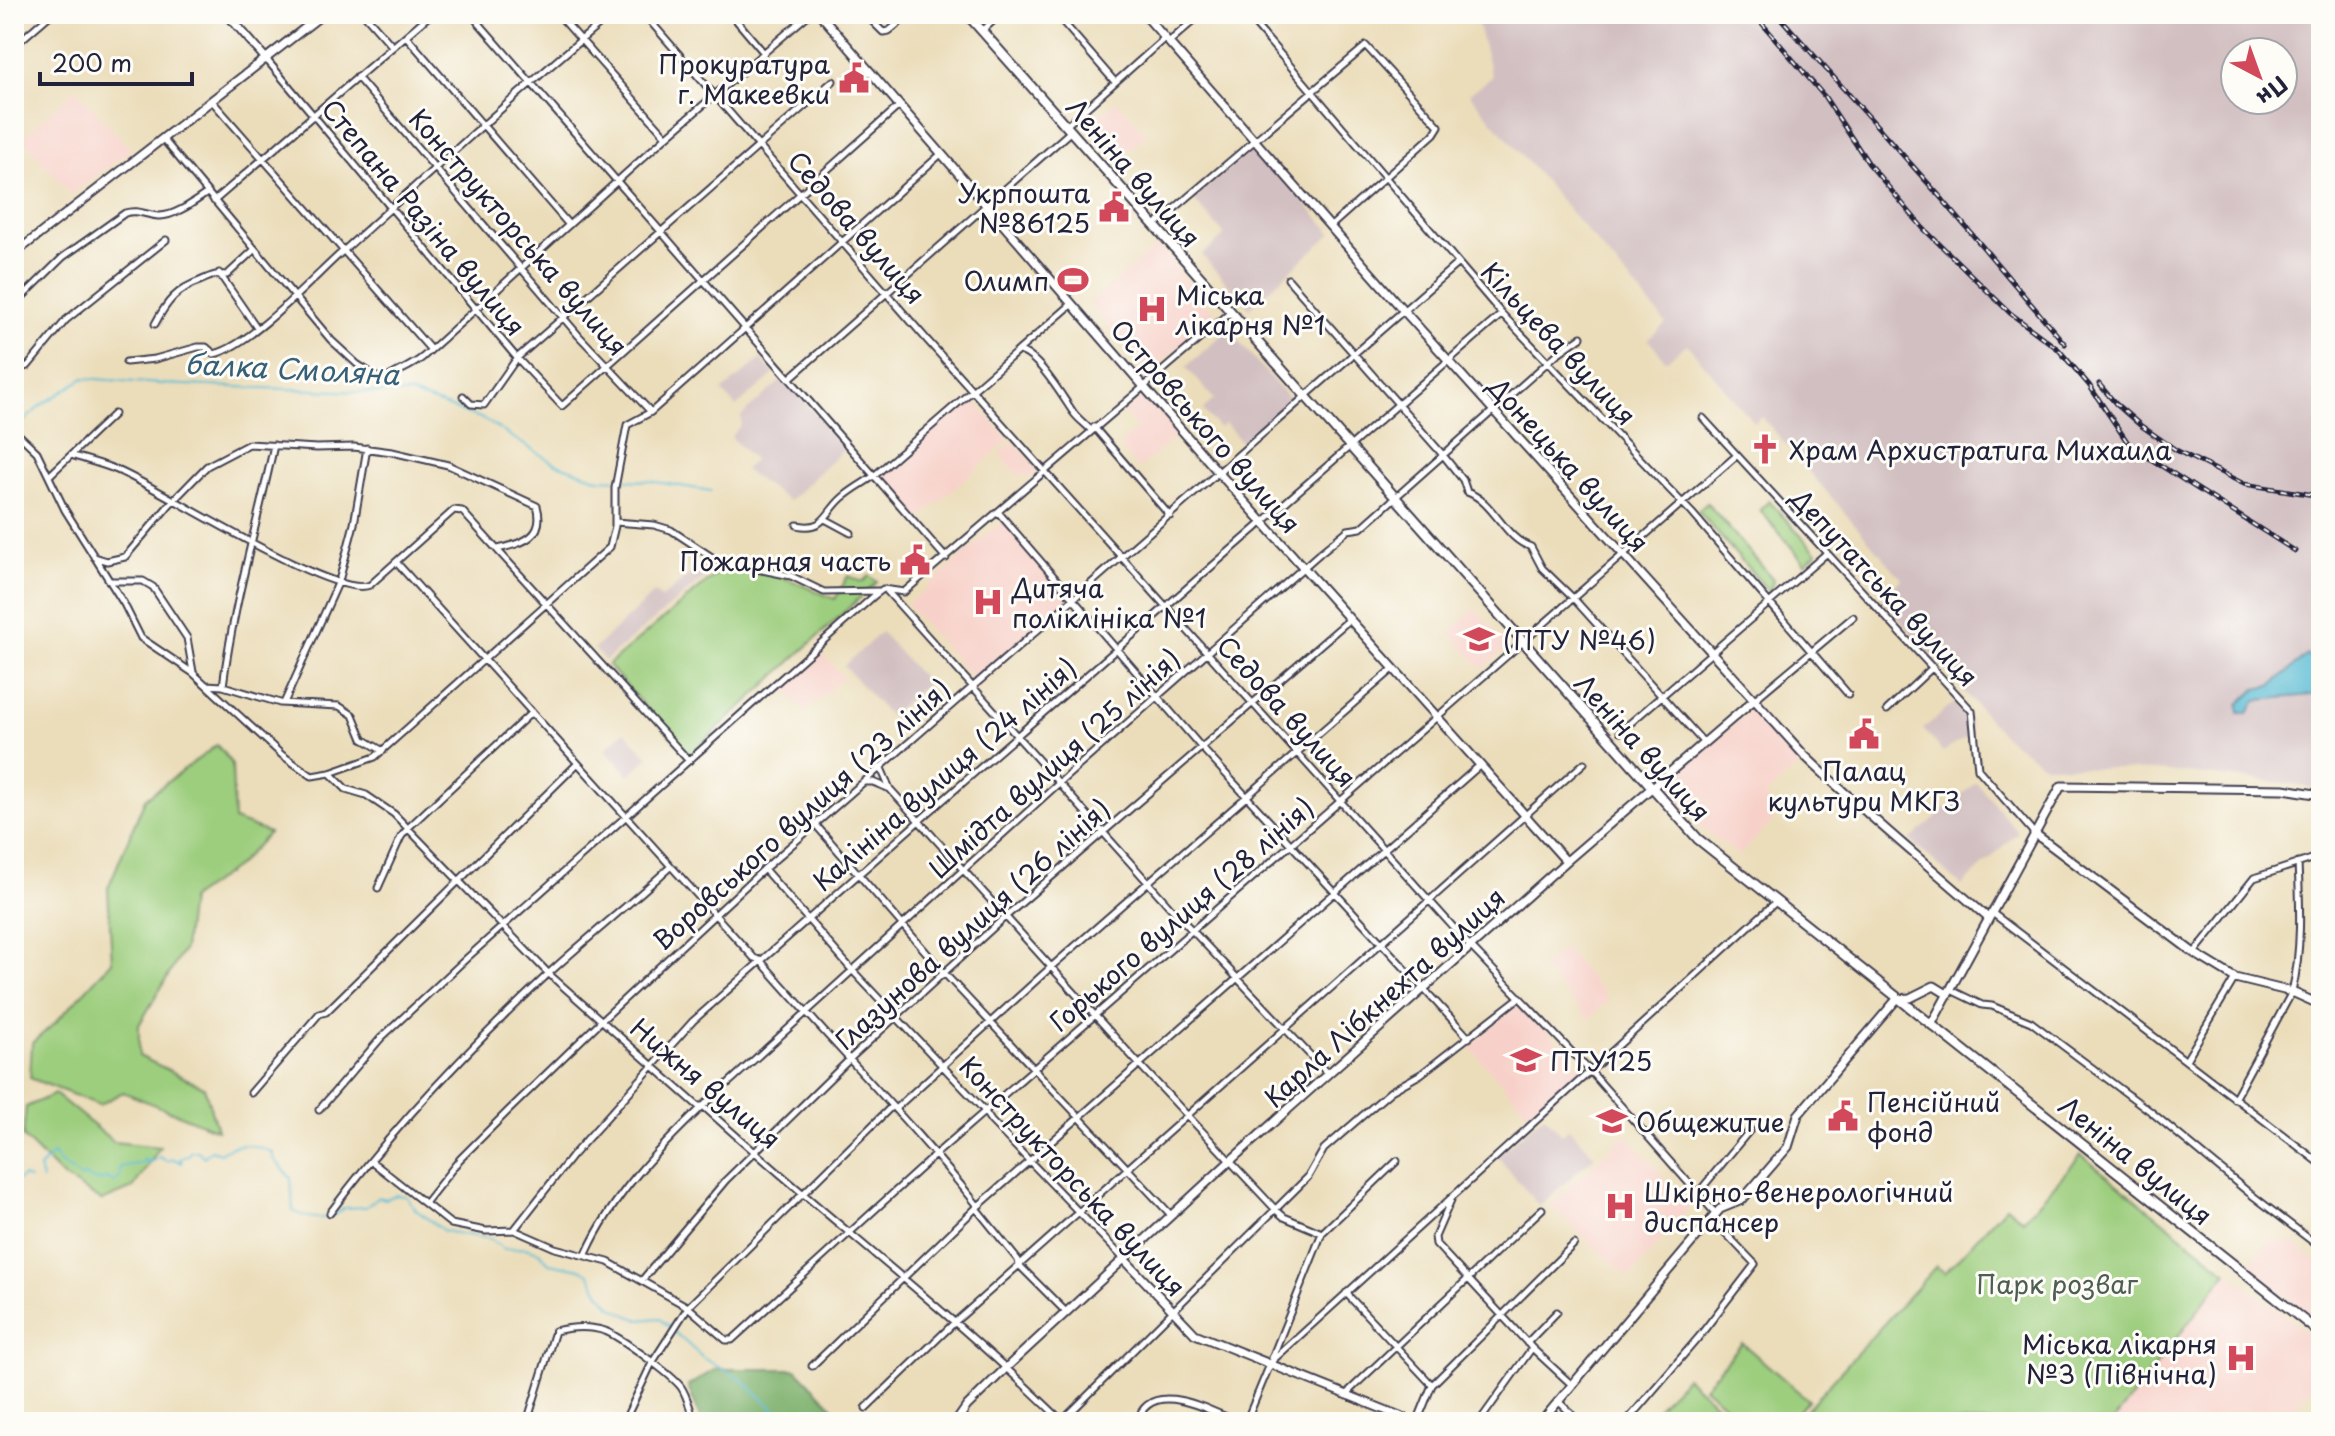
<svg xmlns="http://www.w3.org/2000/svg" width="2335" height="1436" viewBox="0 0 2335 1436" font-family="'Playpen Sans',sans-serif">
<rect width="100%" height="100%" fill="#fdfcf7"/>
<filter id="ink" filterUnits="userSpaceOnUse"><feTurbulence type="fractalNoise" baseFrequency=".0125" numOctaves="2"/><feDisplacementMap in="SourceGraphic" scale="16" xChannelSelector="R" yChannelSelector="G"/><feConvolveMatrix kernelMatrix="1 2 1 2 8 2 1 2 1" color-interpolation-filters="sRGB"/></filter>
<filter id="wash" filterUnits="userSpaceOnUse"><feTurbulence type="fractalNoise" baseFrequency=".006" numOctaves="4" result="noise"/><feDisplacementMap in="SourceGraphic" scale="32" xChannelSelector="R" yChannelSelector="G"/><feGaussianBlur stdDeviation="1.8" result="paint"/><feColorMatrix in="noise" values="0 0 0 0 0 0 0 0 0 0 0 0 0 0 0 0 0 1.4 0 .05"/><feComposite in="paint" operator="in"/></filter>
<g filter="url(#wash)">
<rect width="100%" height="100%" fill="#ebddba"/>
<!-- built -->
<path fill="#f7d1c9" d="M76,89L131,150L71,195L22,138Z
M1117,101L1147,135L1115,162L1086,128Z
M1157,245L1216,315L1149,373L1089,304Z
M970,396L1009,440L918,520L880,476Z
M1142,396L1178,435L1138,469L1119,445L1137,429L1123,413Z
M1013,442L1039,470L1029,478L1025,473L1020,477L999,454Z
M1002,521L1070,599L975,681L907,605Z
M1475,609L1508,646L1482,669L1450,632Z
M821,653L844,677L805,712L783,687Z
M1752,709L1801,763L1765,796L1779,814L1739,856L1699,825L1664,784Z
M1564,948L1609,1000L1588,1019L1542,967Z
M1520,1001L1584,1072L1533,1118L1469,1047Z
M1626,1134L1690,1207L1629,1278L1549,1206Z
M2272,1236L2278,1241L2294,1243L2321,1264V1324L2248,1267Z
M2227,1272L2321,1343V1374L2284,1422H2113Z"/>
<!-- industrial -->
<path fill="#d2bfc1" fill-rule="evenodd" d="M1475,14H2321V790L2283,783L2187,773L2044,765L2003,735L1881,599L1902,579L1762,417L1754,423L1687,344L1666,361L1648,339L1666,323L1469,94L1492,77ZM2235,52H2283V100H2235Z
M1255,147L1332,233L1249,308L1202,255L1225,235L1193,199Z
M1228,329L1291,401L1242,443L1225,423L1219,428L1203,410L1214,399L1186,367Z
M761,359L774,374L736,407L722,391Z
M784,378L845,448L789,501L744,470L754,460L731,437L741,425V416Z
M709,558L718,566L605,661L594,649L654,593L662,598Z
M881,632L927,683L889,716L844,666Z
M1954,703L1970,722L1971,734L1943,752L1923,729Z
M625,731L649,757L629,775L605,749Z
M1976,782L2018,832L1962,886L1910,840Z
M1544,1115L1562,1134L1569,1128L1595,1156L1539,1206L1497,1156Z"/>
<!-- green -->
<path fill="#9dce7e" stroke="#60785c" stroke-width="2" d="M1769,501L1817,553L1805,563L1760,510Z
M1707,503L1773,579L1770,593L1698,511Z
M725,567L778,575L835,599L848,576L862,582L869,576L877,582L688,756L608,665Z
M217,745L232,764L234,820L269,833L237,866L190,899L184,949L139,1025V1056L204,1087L217,1130L123,1092L99,1105L30,1078L32,1043L55,1023L112,962L108,888L145,799Z
M55,1094L114,1142L160,1147L133,1188L102,1201L63,1177L23,1137L26,1107Z
M2081,1155L2227,1272L2113,1422H1795L1936,1266L1945,1273L2006,1206L2023,1220Z
M1742,1343L1808,1400L1789,1422H1745L1704,1387Z
M1686,1377L1735,1422H1644Z"/>
<!-- forest -->
<path fill="#7eb16d" stroke="#506a54" stroke-width="2" d="M716,1369H796L848,1422H702L688,1386Z"/>
<!-- water -->
<path fill="#55bad3" stroke="#3c6e87" stroke-width="2" d="M2307,655L2321,666V694L2260,700L2255,702L2248,713H2239V704L2256,689L2271,686Z"/>
<g fill="none" stroke-linecap="round" stroke-linejoin="round">
<!-- stream -->
<path stroke="#55bad3" stroke-width="2" d="M15,430L40,406L84,378L160,384L411,394L483,419L554,463L599,479L650,481L711,491
M42,1180L39,1168L53,1154L59,1162L81,1178L83,1176L98,1181L109,1178L113,1183L120,1178V1167L142,1163L144,1159L148,1163L160,1157L166,1161L174,1159L182,1163L180,1159L189,1155L191,1151H198L204,1157L211,1150L220,1153C238,1141 255,1144 273,1153V1158L291,1178L293,1211C309,1220 330,1222 344,1208L366,1207L378,1197L386,1199L396,1195L406,1196L416,1210L444,1231L490,1239L504,1249L525,1248L539,1252L549,1263L580,1269L589,1274L600,1293L611,1306L627,1315L640,1320L659,1318L703,1358L742,1380L789,1422
M14,1183L23,1177L29,1179"/>
</g>
</g>
<g filter="url(#ink)">
<g fill="none" stroke-linecap="round" stroke-linejoin="round">
<!-- minor casing -->
<g stroke="#403e4e" stroke-width="9">
<path id="minor" d="M364,14L393,47
M471,14L946,558
M558,14L666,136
M644,14L928,341L1471,947L1591,1072L1716,1214
M731,14L764,53
M865,14L883,32L889,31L910,14
M1056,14L1115,82
M1246,14L1502,314L1692,513L1848,694
M982,31L1001,14
M406,36L569,225
M1169,42L1201,14
M14,46L51,14
M267,60L517,358L562,406L899,106
M357,77L579,336L651,412
M212,101L430,349
M1066,126L1165,38
M163,139L331,340L357,364L383,381C396,371 410,368 423,357L666,137L809,14
M214,201L431,14
M1155,225L1366,46L1439,126L1434,134L1331,226
M219,273L257,328
M1288,279L1443,455L1463,480L1467,492C1495,502 1503,538 1531,547L1542,568L1574,599L1704,743
M14,305L63,257L125,213C138,209 145,215 158,216C174,217 194,202 207,193
M155,324C167,301 177,289 202,280C211,276 217,273 227,275L255,249
M1018,351C1037,353 1062,396 1073,412C1077,418 1085,424 1091,430
M126,362L155,359L198,347H206L214,354C250,346 313,278 342,252C431,172 520,90 612,14
M14,369L28,366L66,320L166,240
M790,378L1071,131
M463,396L471,404L484,405L517,358L833,81
M1703,418L1972,711L1978,769L2034,833
M1094,427L1170,516
M14,430L37,452L65,510L124,604L141,638L193,673L282,755L312,776L330,773L375,757L610,547L615,526V488L627,425L651,412L941,154
M71,455C86,460 103,464 117,470C161,488 335,601 370,585L454,510L462,511L689,761
M49,476L114,414
M998,512L1201,747L1469,1038
M825,519L851,533
M615,522L654,525L671,530L718,561L791,576L824,592L878,591
M797,525C825,531 825,513 842,498C852,489 864,483 874,476L1072,304
M94,557L107,561L125,557L170,504L207,466L249,444L317,448L354,447L392,452L448,465L537,506C546,537 523,543 498,549
M396,562L754,958L760,960C832,1043 910,1121 978,1206
M109,581H143L153,587L187,638L193,672
M887,591L1170,907L1327,1073
M206,685L223,686L280,703L339,706L353,715L363,739L383,751
M223,686C233,605 257,526 274,445
M1755,699L1853,617
M284,703L339,581L354,524L367,448
M1887,710L1933,667
M1620,732L1827,553
M881,768L890,789
M330,773L346,789L366,795L394,814L549,974L698,1106H703C820,1213 948,1309 1062,1421
M865,782H873L890,789L1139,1064L1276,1210L1284,1217L1322,1233
M815,824L945,974L1171,1215
M764,869L852,970L983,1109L991,1121L1124,1259
M378,888L401,837L408,828L532,712
M1991,912L2321,1164
M2194,953L2254,878L2321,856
M1951,990L1982,1005L1992,1006L2031,1022L2150,1111L2248,1192L2321,1248
M2186,1060L2235,978
M251,1093L319,1014L326,1012L577,764
M2234,1099L2292,992C2302,951 2300,905 2298,863
M895,1109L1051,967L1393,669
M319,1110L381,1038L468,957L875,595L883,589L904,592L1231,312
M371,1161L451,1224L486,1231L514,1230L555,1248L608,1262L688,1307L726,1340H732L936,1154L1736,456
M1698,1193L1750,1130
M1451,1200L1435,1237L1436,1244L1532,1348L1572,1385
M426,1202L460,1159L508,1111L601,1021L764,869L1458,263
M976,1208L1018,1260L1019,1265L1066,1312
M330,1213C394,1126 468,1049 547,975C587,938 630,904 670,867
M514,1230L572,1156L693,1021L919,821L1502,314
M586,1254C612,1196 657,1150 703,1106L1058,784L1320,553L1348,530L1361,528L1557,354L1581,337
M643,1279L726,1180L853,1056L1005,917L1349,620
M1346,1293L1432,1385
M1527,1343L1557,1312
M1272,1358L1322,1233L1397,1161
M812,1366L976,1208L1479,766
M1349,1395L1350,1390L1542,1209
M1558,1401L1580,1422
M866,1408L955,1322L1584,763
M1062,1421L1308,1177L1324,1149L1391,1091L1421,1074L1520,997
M527,1422L555,1331C571,1327 589,1326 605,1331C619,1336 672,1375 681,1387C688,1397 690,1411 695,1422
M624,1422L652,1363L688,1307L892,1106
M1137,1422C1150,1376 1210,1411 1238,1422
M1246,1422L1271,1362L1777,901
M1417,1422L1432,1385L1574,1244
M1479,1422L1532,1348
M1626,1422L1698,1338L1755,1264L1712,1219"/>
</g>
<!-- tertiary casing -->
<g stroke="#403e4e" stroke-width="11">
<path id="tertiary" d="M227,14L267,60
M820,14L1218,472L1566,861
M1144,14L1404,311L1804,755C1863,812 1927,864 1988,918
M14,254L323,14
M2034,833L2194,953L2235,978L2292,992L2321,1005
M1932,1023L2061,786L2284,789L2321,795
M1124,1259L1195,1334L1415,1422
M956,1422L967,1406L1007,1367L1229,1162L1569,859L1755,699
M1541,1422L1720,1209L1742,1200L1788,1147L1798,1115L1897,999L1910,998L1934,986L1947,994"/>
</g>
<!-- secondary casing -->
<g stroke="#403e4e" stroke-width="12">
<path id="secondary" d="M967,14L1698,839L2321,1334"/>
</g>
<!-- minor -->
<use href="#minor" stroke="#fff" stroke-width="5"/>
<!-- tertiary -->
<use href="#tertiary" stroke="#fff" stroke-width="7"/>
<!-- secondary -->
<use href="#secondary" stroke="#fff" stroke-width="8"/>
<!-- rail casing -->
<g stroke="#22223b" stroke-width="5">
<path id="rail" d="M1754,14L1824,96L1869,164L1923,228L2010,313L2058,349L2089,385L2130,446L2295,551
M1777,14L1943,200L2065,344
M2099,384L2116,404L2140,425L2176,450L2244,484L2321,496"/>
</g>
<!-- rail -->
<use href="#rail" stroke="#fdfcf7" stroke-width="2" stroke-dasharray="6" stroke-linecap="butt"/>
</g>
</g>
<!-- icons -->
<defs>
<g id="civic-bare" transform="scale(2.4)"><path d="M-.6-6.5H3V-4.5H.6V-3L4-1V1h2V6H-6V1h2V-1L-.6-3ZM-1.2 2.5V6h2.4V2.5Z" fill="#d1495b" stroke="#fdfcf7" stroke-width="2.5" paint-order="stroke"/></g>
<g id="stadium-bare" transform="scale(2.4)"><path d="M0-5a6.5 5 0 1 0 0 10a6.5 5 0 1 0 0-10ZM-3.5-1.8h7v3.6h-7Z" fill="#d1495b" stroke="#fdfcf7" stroke-width="2.5" paint-order="stroke"/></g>
<g id="hospital-bare" transform="scale(2.4)"><path d="M-5-5h3v3.5h4V-5h3V5h-3V1.5h-4V5h-3Z" fill="#d1495b" stroke="#fdfcf7" stroke-width="2.5" paint-order="stroke"/></g>
<g id="church-bare" transform="scale(2.4)"><path d="M-1.2-6h2.4v3.5h3.3v2.4h-3.3V6h-2.4V-.1h-3.3v-2.4h3.3Z" fill="#d1495b" stroke="#fdfcf7" stroke-width="2.5" paint-order="stroke"/></g>
<g id="university-bare" transform="scale(2.4)"><path d="M0-5L7-2L0 1L-7-2ZM-4 1L0 2.5L4 1V4Q0 6-4 4Z" fill="#d1495b" stroke="#fdfcf7" stroke-width="2.5" paint-order="stroke"/></g>
</defs>
<g fill-rule="evenodd">
<use href="#civic-bare" x="854" y="78"/>
<use href="#civic-bare" x="1114" y="207"/>
<use href="#stadium-bare" x="1073" y="280"/>
<use href="#hospital-bare" x="1152" y="309"/>
<use href="#church-bare" x="1765" y="449"/>
<use href="#civic-bare" x="915" y="560"/>
<use href="#hospital-bare" x="988" y="602"/>
<use href="#university-bare" x="1479" y="639"/>
<use href="#civic-bare" x="1864" y="734"/>
<use href="#university-bare" x="1526" y="1060"/>
<use href="#civic-bare" x="1843" y="1116"/>
<use href="#university-bare" x="1612" y="1121"/>
<use href="#hospital-bare" x="1620" y="1206"/>
<use href="#hospital-bare" x="2241" y="1358"/>
</g>
<g text-anchor="middle" dominant-baseline="central" stroke-width="6" stroke-linejoin="round" paint-order="stroke">
<!-- poi labels -->
<g font-size="26" fill="#22223b" stroke="#fdfcf7" text-anchor="start">
<text x="830" y="63" text-anchor="end">Прокуратура<tspan x="830" dy="30">г. Макеевки</tspan></text>
<text x="1090" y="192" text-anchor="end">Укрпошта<tspan x="1090" dy="30">№86125</tspan></text>
<text x="1049" y="280" text-anchor="end">Олимп</text>
<text x="1176" y="294">Міська<tspan x="1176" dy="30">лікарня №1</tspan></text>
<text x="1789" y="449">Храм Архистратига Михаила</text>
<text x="891" y="560" text-anchor="end">Пожарная часть</text>
<text x="1012" y="587">Дитяча<tspan x="1012" dy="30">поліклініка №1</tspan></text>
<text x="1503" y="639">(ПТУ №46)</text>
<text x="1864" y="770" text-anchor="middle">Палац<tspan x="1864" dy="30">культури МКГЗ</tspan></text>
<text x="1550" y="1060">ПТУ125</text>
<text x="1867" y="1101">Пенсійний<tspan x="1867" dy="30">фонд</tspan></text>
<text x="1636" y="1121">Общежитие</text>
<text x="1644" y="1191">Шкірно-венерологічний<tspan x="1644" dy="30">диспансер</tspan></text>
<text x="2217" y="1343" text-anchor="end">Міська лікарня<tspan x="2217" dy="30">№3 (Північна)</tspan></text>
</g>
<!-- street labels -->
<g font-size="26" fill="#22223b" stroke="#fdfcf7">
<text transform="translate(1134 172) rotate(49)">Леніна вулиця</text>
<text transform="translate(424 217) rotate(50)">Степана Разіна вулиця</text>
<text transform="translate(857 227) rotate(49)">Седова вулиця</text>
<text transform="translate(519 232) rotate(49)">Конструкторська вулиця</text>
<text transform="translate(1559 343) rotate(47)">Кільцева вулиця</text>
<text transform="translate(1206 426) rotate(49)">Островського вулиця</text>
<text transform="translate(1569 464) rotate(48)">Донецька вулиця</text>
<text transform="translate(1885 587) rotate(47)">Депутатська вулиця</text>
<text transform="translate(1287 711) rotate(48)">Седова вулиця</text>
<text transform="translate(1643 747) rotate(48)">Леніна вулиця</text>
<text transform="translate(1054 763) rotate(-42)">Шмідта вулиця (25 лiнiя)</text>
<text transform="translate(944 774) rotate(-41)">Калініна вулиця (24 лiнiя)</text>
<text transform="translate(801 814) rotate(-42)">Воровського вулиця (23 лiнiя)</text>
<text transform="translate(1181 914) rotate(-41)">Горького вулиця (28 лiнiя)</text>
<text transform="translate(972 924) rotate(-42)">Глазунова вулиця (26 лiнiя)</text>
<text transform="translate(1384 997) rotate(-42)">Карла Лібкнехта вулиця</text>
<text transform="translate(706 1083) rotate(40)">Нижня вулиця</text>
<text transform="translate(2136 1160) rotate(39)">Леніна вулиця</text>
<text transform="translate(1073 1176) rotate(47)">Конструкторська вулиця</text>
</g>
<!-- park labels -->
<g font-size="26" fill="#4d5e52" stroke="#fdfcf7">
<text x="2057" y="1283">Парк розваг</text>
</g>
<!-- water labels -->
<g font-size="28" font-style="italic" fill="#365f78" stroke="#fdfcf7">
<text transform="translate(292 368) rotate(3)">балка Смоляна</text>
</g>
</g>
<!-- margin -->
<rect width="2335" height="1436" fill="none" stroke="#fdfcf7" stroke-width="48"/>
<!-- north arrow -->
<g transform="translate(2259 76) rotate(139)"><circle r="38" fill="#fdfcf7" stroke="#a5a5ac" stroke-width="2"/>
<path d="M0-6L14 30L0 20L-14 30Z" fill="#d1495b"/>
<text y="-12" font-size="22" font-weight="bold" text-anchor="middle" fill="#22223b">Пн</text>
</g>
<!-- scale -->
<path d="M40 72v12h152v-12" fill="none" stroke="#22223b" stroke-width="4"/>
<text x="52" y="72" font-size="24" fill="#22223b" stroke="#fdfcf7" stroke-width="6" paint-order="stroke">200 m</text>
</svg>
